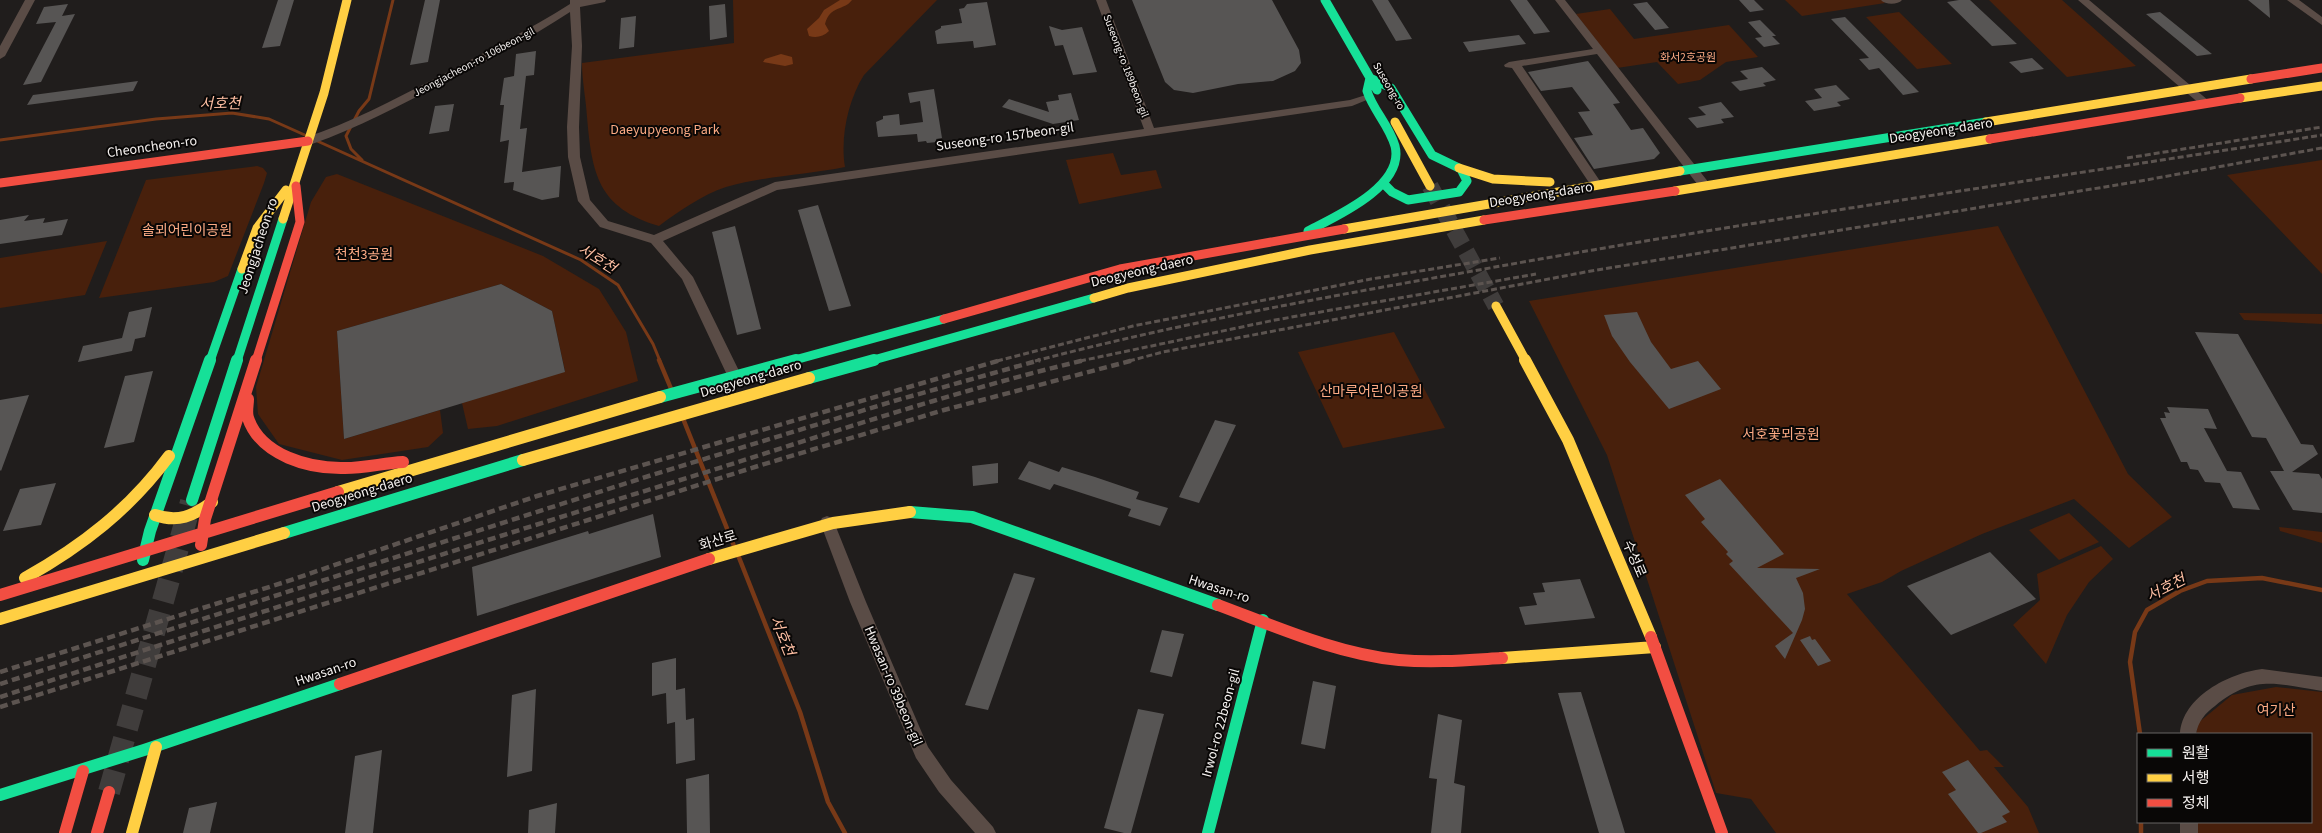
<svg xmlns="http://www.w3.org/2000/svg" width="2322" height="833" viewBox="0 0 2322 833" font-family="'Source Sans 3','Noto Sans KR',sans-serif">
<rect width="100%" height="100%" fill="#201d1c"/>
<!-- green -->
<path fill="#48200c" d="M733,0H937L864,75C848,100 840,138 845,167C806,175 764,176 726,187C702,195 679,211 659,226C598,208 592,174 587,117C586,99 582,81 582,63L734,43Z
M1785,0H1882L1885,3L1802,16Z
M1989,0H2062L2136,66L2067,77Z
M1610,9L1634,39L1729,25L1758,57L1726,62L1700,80L1678,84L1657,62L1617,68L1576,14Z
M1899,12L1952,64L1917,69L1866,17Z
M1113,153L1121,175L1156,170L1162,188L1079,204L1066,160Z
M2322,160V274L2227,175Z
M257,166L263,168L267,173L264,183L228,276L214,282L99,298L146,180Z
M337,174L543,256L599,289L626,332L638,381L497,426L468,429L462,403L565,371L552,311L501,284L337,331L344,439L440,410L443,433L428,447L342,460L279,444L258,414L256,387L311,202L326,177Z
M1998,226L2128,474L2172,517L2129,548L2074,499L1982,534L1901,571L1882,582L1847,594L1980,751L1987,750L2004,767H1994L2028,807L2039,833H1776L1751,799L1716,793L1607,455L1529,301Z
M107,241L85,295L0,308V258Z
M2239,313L2322,314V324L2244,320Z
M1394,332L1445,428L1343,448L1298,352Z
M2069,513L2099,542L2059,560L2029,530Z
M2279,527L2322,532V543L2280,531Z
M2101,546L2113,559L2089,582L2067,615L2046,664L2013,625L2040,600L2037,574Z
M2276,687L2322,692V833H2195V822H2311V734H2196L2198,723L2232,695Z"/>
<!-- water -->
<path fill="#783917" d="M840,0H852C844,11 830,5 825,24L829,31C823,37 816,38 809,36L807,29L819,18L824,10Z
M781,54L792,57L793,64L785,66L763,62L765,59Z"/>
<g fill="none" stroke-linecap="round" stroke-linejoin="round">
<!-- stream-far1 -->
<path stroke="#783917" stroke-width="3" d="M0,140L156,119L232,113L269,119L307,136
M315,140L581,260L618,285L653,344L660,361
M362,160L351,149L346,136L359,111L369,99L393,0"/>
<!-- stream -->
<path stroke="#783917" stroke-width="4.5" d="M659,360L672,391
M682,416L734,546
M738,555L800,712L828,802L845,833
M2140,734L2130,662L2135,632L2147,610L2180,591L2207,581L2262,578L2322,590
M2141,822V833"/>
</g>
<!-- building -->
<path fill="#575554" d="M278,0H294L280,46L262,48Z
M425,0H440L428,62L410,65Z
M1132,0H1272L1299,50L1301,63L1295,71L1273,81L1238,84L1193,93L1174,90L1165,82Z
M1372,0H1388L1412,39L1396,41Z
M1510,0H1527L1550,32L1534,34Z
M1739,0H1754L1764,10L1750,12Z
M1959,0H1970L2017,44L1992,46L1947,2Z
M2248,0H2269L2270,18Z
M987,2L996,45L974,48L973,41L937,44L935,31L941,28V26L962,23L959,9L964,8L967,4Z
M1647,2L1669,28L1655,30L1633,4Z
M68,4L62,16L75,14L41,82L23,85L56,22L36,24L44,7Z
M725,4L727,37L710,40L709,6Z
M2160,12L2212,54L2197,56L2146,14Z
M636,16L634,47L619,49L621,18Z
M1845,17L1919,92L1903,95L1879,68L1869,70L1859,59L1869,58L1831,19Z
M1760,20L1776,36H1772L1780,44L1764,47L1755,38L1762,37L1748,22Z
M1049,26L1062,30L1082,27L1097,72L1073,75L1063,45L1055,46Z
M1519,35L1526,44L1469,52L1463,42Z
M536,51L534,75L526,76L520,129L527,128L522,172L561,166L559,197L542,200L513,190L514,182L504,183L509,140L500,142L504,105H500L504,78L514,76L516,54Z
M2032,58L2044,69L2021,73L2009,62Z
M1588,61L1620,103L1613,104L1631,130L1643,128L1660,153L1654,159L1594,169L1574,138L1593,135L1578,112L1590,111L1572,87L1541,91L1528,72Z
M1762,67L1776,80L1763,83L1766,86L1740,91L1731,82L1748,79L1740,71Z
M138,81L133,91L27,105L33,95Z
M1836,85L1850,99L1837,102L1841,106L1814,111L1805,101L1822,98L1814,89Z
M934,89L942,138L936,139L937,142L927,143L926,141L918,142L917,134L878,137L876,122L883,119V116L899,114L900,125L923,122L920,101L910,103L908,93Z
M1071,93L1079,120L1053,124L1002,107L1009,99L1049,112L1046,102L1059,100L1058,95Z
M1721,102L1734,117L1721,119L1724,123L1697,128L1688,118L1706,115L1698,107Z
M454,104L449,131L429,134L435,106Z
M818,205L851,306L829,311L798,210Z
M29,215L24,221L45,218L43,223L68,219L62,235L0,244V220Z
M735,226L761,329L737,335L712,232Z
M501,284L552,311L565,372L344,439L337,331Z
M152,307L145,337L135,339L132,351L78,362L83,346L122,338L129,312Z
M1637,312L1651,342L1671,369L1698,361L1721,389L1669,409L1630,362L1612,336L1604,315Z
M2195,332L2238,334L2301,444L2313,445L2318,454L2292,472L2319,474L2322,479V513L2293,510L2270,471H2284L2266,438L2252,437Z
M153,371L134,442L104,448L125,376Z
M29,395L1,471L0,470V400Z
M2167,407L2208,409L2217,429L2204,428L2227,471L2241,472L2260,510L2233,508L2220,483L2205,482L2198,470L2190,469L2187,462H2181L2160,418H2166L2164,412L2170,413Z
M1215,420L1236,425L1199,503L1179,497Z
M1029,461L1059,472L1062,467L1095,477L1139,492L1136,499L1168,508L1160,526L1128,516L1131,509L1054,484L1050,490L1018,479Z
M998,463V483L973,486L972,466Z
M1720,479L1784,554L1757,568L1820,569L1796,578L1803,593L1805,609L1802,620L1785,659L1775,646L1793,633L1729,564L1733,561L1726,554L1728,552L1701,522L1705,519L1685,495Z
M56,483L41,525L3,531L20,489Z
M653,514L661,557L477,616L472,567L588,531L589,534Z
M1990,552L2036,599L1951,635L1907,586Z
M1014,573L1035,578L988,710L965,705Z
M1580,579L1595,618L1525,625L1519,607L1537,605L1533,593L1545,592L1542,583Z
M1162,630L1184,634L1172,677L1150,672Z
M1810,636L1812,640L1815,639L1831,661L1818,666L1800,640Z
M676,658V690L685,688L686,720L694,718L695,760L676,764L675,722L667,724L666,693L652,696V663Z
M1313,681L1336,686L1325,749L1301,744Z
M536,689L532,771L507,777L512,695Z
M1581,692L1622,823L1625,833H1599L1558,693Z
M1138,709L1164,714L1131,833H1124L1104,828Z
M1438,714L1462,720L1454,783L1465,786L1461,833H1431L1437,779L1429,778Z
M382,750L373,833H345L355,756Z
M1968,760L2010,812L2002,816L2007,822L1981,833H1978L1948,794L1956,790L1942,772Z
M709,774L710,833H687L686,779Z
M217,802L210,833H183L189,808Z
M557,803L555,833H528L529,810Z"/>
<g fill="none" stroke-linecap="round" stroke-linejoin="round">
<!-- secondary-tunnel-far1 -->
<path stroke="#403d3c" stroke-width="17" stroke-dasharray="17 8" stroke-linecap="butt" d="M1430,186L1496,306"/>
<!-- secondary-tunnel -->
<path stroke="#403d3c" stroke-width="22" stroke-dasharray="22 11" stroke-linecap="butt" d="M109,792L191,502"/>
<!-- street -->
<path fill="#5a4c46" fill-rule="evenodd" d="M25,0H35L5,56L0,59V46Z
M570,0H606L605,2L580,7L582,46L579,127L580,157L590,200L608,221L654,235L775,182L1144,129L1096,0H1106L1154,128L1350,100L1369,94L1374,97L1352,106L777,190L663,241L693,277L742,377L740,381H730L728,377L682,279L651,243L600,227L578,201L568,157L567,127L572,46L570,12C529,39 487,60 444,83C400,105 358,128 312,144L308,145L302,141L304,138C350,123 393,100 436,78C482,54 527,31 570,4Z
M1555,0H1565L1709,183L1711,186L1709,189H1701L1597,54L1522,66L1602,184L1596,188L1592,187L1512,68L1505,67L1504,65L1509,62L1593,49Z
M1881,0H1902C1898,5 1885,5 1881,0Z
M2078,0H2089L2209,101V105H2201Z
M2287,0H2299L2322,17V25Z
M827,516L832,518L834,522L866,602L928,747L951,780L993,827L996,833H975L939,792L916,758L850,602L820,522L822,518Z
M2262,669L2322,677V691C2277,684 2254,674 2215,706C2205,713 2198,722 2196,734H2180C2182,697 2229,673 2262,669Z
M2180,822H2198V833H2180Z"/>
<!-- fast-far1 -->
<path stroke="#16e098" stroke-width="9" d="M1325,0L1377,90
M1680,171L1986,122
M1384,184L1392,192L1408,200L1459,192L1467,181L1462,171
M1308,231C1337,216 1405,186 1395,146C1389,125 1373,110 1367,91L1370,78L1391,88L1432,155L1459,168
M210,361L242,269
M237,361L283,219
M791,361L944,319
M870,361L1094,298"/>
<!-- fast -->
<path stroke="#16e098" stroke-width="12" d="M809,378L874,360
M660,397L796,360
M192,500L237,360
M910,512L972,517L1218,605
M284,533L523,460
M143,560L150,531L210,360
M0,795L144,750L340,684
M1208,833L1263,620"/>
<!-- slow-far1 -->
<path stroke="#ffcf43" stroke-width="9" d="M2240,98L2322,86
M1395,122L1430,186
M1986,122L2251,79
M1459,168L1493,179L1550,182
M1675,191L1990,139
M283,219L324,93L347,0
M1344,229L1680,171
M242,269L257,228L286,190
M1094,298L1128,288L1310,250L1484,220
M1496,306L1526,361"/>
<!-- slow -->
<path stroke="#ffcf43" stroke-width="12" d="M1525,360L1568,440L1651,637
M523,460L809,378
M338,492L660,397
M155,515C178,523 193,516 212,502
M709,559L833,523L910,512
M25,578C82,546 130,509 169,456
M0,619L284,533
M1502,658L1655,647
M132,833L156,747"/>
<!-- jam-far1 -->
<path stroke="#f24e42" stroke-width="9" d="M2251,79L2322,68
M1990,139L2240,98
M0,183L308,141
M1484,220L1675,191
M944,319L1120,269L1344,229
M256,361L300,222L296,186"/>
<!-- jam -->
<path stroke="#f24e42" stroke-width="12" d="M248,399C248,405 246,412 248,418C261,456 310,469 345,468C365,468 384,463 403,462
M201,545L205,519L256,360
M0,595L338,492
M1218,605C1277,627 1337,654 1399,660C1434,663 1468,660 1502,658
M1651,637L1722,833
M340,684L709,559
M65,833L83,771
M97,833L109,792"/>
<!-- rail-far1 -->
<path stroke="#5c5450" stroke-width="3" stroke-dasharray="6 3" stroke-linecap="butt" d="M2127,158L2322,127
M997,361L1133,326L1371,279L1500,258
M1035,361C1180,323 1326,297 1473,271C1755,220 2039,180 2322,135
M1080,361L1275,320L1536,274
M1129,361L1163,352L1591,271L2135,182L2322,148"/>
<!-- rail -->
<path stroke="#5c5450" stroke-width="4.5" stroke-dasharray="8 4.5" stroke-linecap="butt" d="M0,672L285,582L537,496L1001,360
M0,684L652,475L894,401L1040,360
M0,697C237,620 474,543 713,470C836,431 959,390 1085,360
M0,707L758,466L944,410L1134,360"/>
</g>
<g text-anchor="middle" dominant-baseline="central" stroke-width="4" stroke-linejoin="round" paint-order="stroke">
<!-- far-park labels -->
<g font-size="11" fill="#fcaa84" stroke="#090706">
<text x="1688" y="57">화서2호공원</text>
</g>
<!-- far-street labels -->
<g font-size="11" fill="#f5f1ef" stroke="#090706">
<text transform="translate(474 62) rotate(-28)">Jeongjacheon-ro 106beon-gil</text>
<text transform="translate(1126 66) rotate(69)">Suseong-ro 189beon-gil</text>
<text transform="translate(1389 86) rotate(60)">Suseong-ro</text>
</g>
<!-- park labels -->
<g font-size="14" fill="#fcaa84" stroke="#090706">
<text x="665" y="130">Daeyupyeong Park</text>
<text x="187" y="231">솔뫼어린이공원</text>
<text x="364" y="255">천천3공원</text>
<text x="1371" y="392">산마루어린이공원</text>
<text x="1781" y="435">서호꽃뫼공원</text>
<text x="2276" y="711">여기산</text>
</g>
<!-- street labels -->
<g font-size="14" fill="#f5f1ef" stroke="#090706">
<text transform="translate(1941 131) rotate(-9)">Deogyeong-daero</text>
<text transform="translate(1005 137) rotate(-8)">Suseong-ro 157beon-gil</text>
<text transform="translate(152 147) rotate(-8)">Cheoncheon-ro</text>
<text transform="translate(1541 195) rotate(-9)">Deogyeong-daero</text>
<text transform="translate(258 246) rotate(-72)">Jeongjacheon-ro</text>
<text transform="translate(1142 271) rotate(-13)">Deogyeong-daero</text>
<text transform="translate(751 379) rotate(-16)">Deogyeong-daero</text>
<text transform="translate(362 493) rotate(-17)">Deogyeong-daero</text>
<text transform="translate(718 541) rotate(-17)">화산로</text>
<text transform="translate(1634 559) rotate(67)">수성로</text>
<text transform="translate(1219 589) rotate(18)">Hwasan-ro</text>
<text transform="translate(326 672) rotate(-19)">Hwasan-ro</text>
<text transform="translate(893 686) rotate(67)">Hwasan-ro 39beon-gil</text>
<text transform="translate(1221 723) rotate(-75)">Irwol-ro 22beon-gil</text>
</g>
<!-- water labels -->
<g font-size="15" font-style="italic" fill="#fcbda1" stroke="#090706">
<text transform="translate(220 104) rotate(-1)">서호천</text>
<text transform="translate(597 259) rotate(32)">서호천</text>
<text transform="translate(2166 588) rotate(-27)">서호천</text>
<text transform="translate(782 636) rotate(68)">서호천</text>
</g>
</g>
<!-- legend -->
<rect x="2137" y="733" width="175" height="90" fill="#090706" stroke="#676563"/>
<rect x="2147" y="749" width="25" height="8" fill="#16e098" stroke="#676563"/>
<text x="2182" y="758" font-size="15" fill="#f5f1ef">원활</text>
<rect x="2147" y="774" width="25" height="8" fill="#ffcf43" stroke="#676563"/>
<text x="2182" y="783" font-size="15" fill="#f5f1ef">서행</text>
<rect x="2147" y="799" width="25" height="8" fill="#f24e42" stroke="#676563"/>
<text x="2182" y="808" font-size="15" fill="#f5f1ef">정체</text>
</svg>
